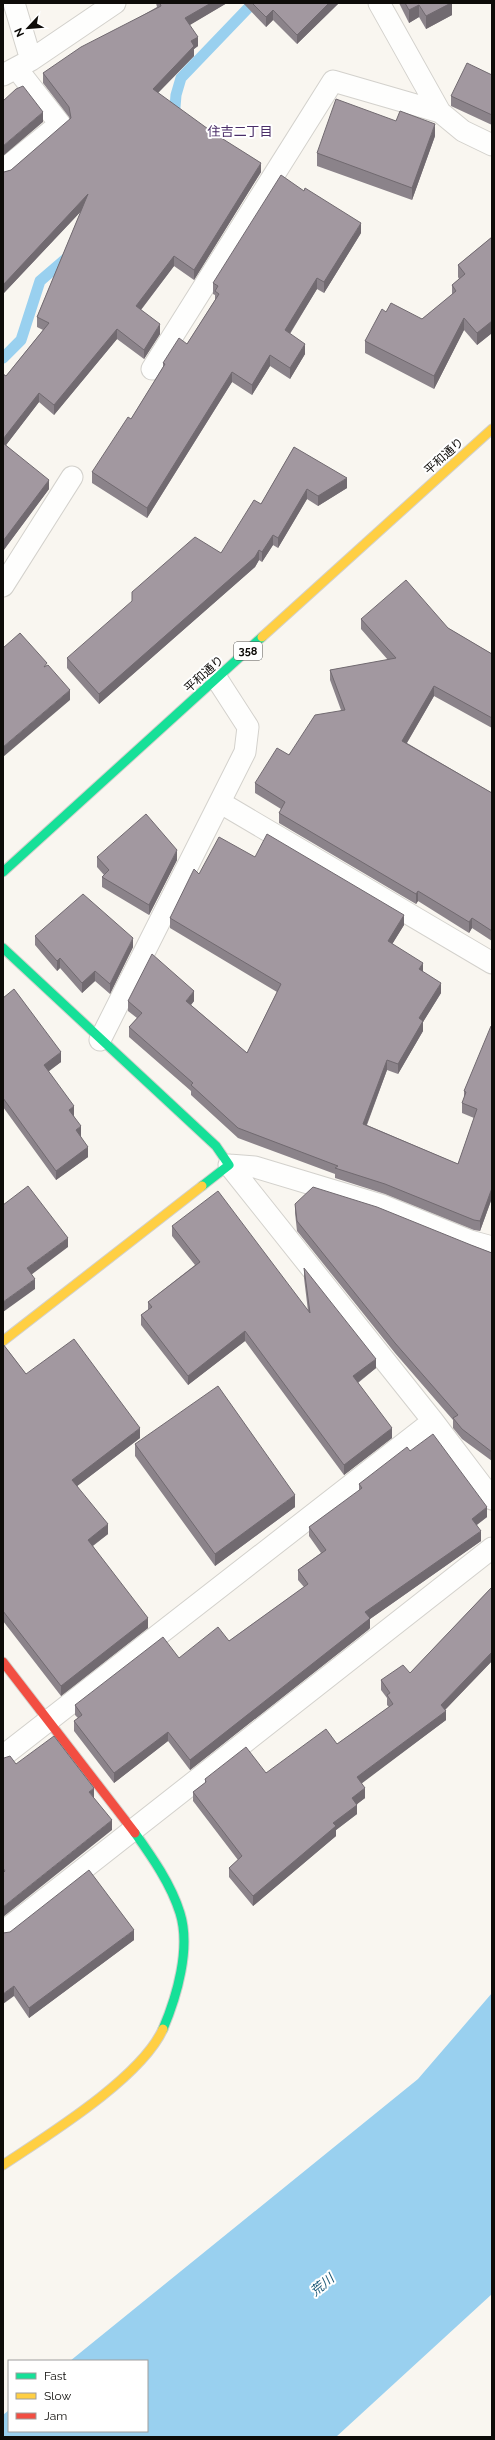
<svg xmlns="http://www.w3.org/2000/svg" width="495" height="2440" viewBox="0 0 495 2440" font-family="Raleway,'Noto Sans JP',sans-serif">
<rect width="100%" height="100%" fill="#f9f6f0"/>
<!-- water -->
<path fill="#99d0ef" d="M492,1993V2294L336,2437H3V2415L9,2410V2431H147V2361H70L418,2079Z"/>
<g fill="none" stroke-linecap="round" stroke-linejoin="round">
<!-- stream -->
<path stroke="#99d0ef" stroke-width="11" d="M174,119L176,95L181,78L253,3
M3,358L21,340L40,281L69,256"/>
<!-- lane casing -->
<g stroke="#d3d1cc" stroke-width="23">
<path id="lane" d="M14,3L31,60
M379,3L440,112L463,131L492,145
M3,75L31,60L115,3
M3,170L60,124L17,69
M152,369L333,81L440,112
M3,586L72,477
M221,803L492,963
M100,1040L245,752L248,727L217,679
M229,1165L433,1421L492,1499
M229,1165L255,1167L381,1205L470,1241L492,1247
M3,1756L433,1421
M3,1932L492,1548"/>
</g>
<!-- fast casing -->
<g stroke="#d3d1cc" stroke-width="11">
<path id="fast" d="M3,872L262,637
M3,948L216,1146L229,1165L202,1186
M135,1833C152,1857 171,1884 180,1913C191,1948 177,1996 163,2029"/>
</g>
<!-- slow casing -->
<g stroke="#d3d1cc" stroke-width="11">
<path id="slow" d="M262,637L492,429
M3,1341L202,1186
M3,2165C48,2135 141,2078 163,2029"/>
</g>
<!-- jam casing -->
<g stroke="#d3d1cc" stroke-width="11">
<path id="jam" d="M3,1662L135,1833"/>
</g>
<!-- lane -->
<use href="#lane" stroke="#fefefd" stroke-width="21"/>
<!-- fast -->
<use href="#fast" stroke="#16e098" stroke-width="9"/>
<!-- slow -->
<use href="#slow" stroke="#ffcf43" stroke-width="9"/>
<!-- jam -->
<use href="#jam" stroke="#f24e42" stroke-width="9"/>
</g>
<!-- wall -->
<path fill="#8b838a" d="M156,3H227L189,25L198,46L194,49V56L158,93L261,172L194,280L174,266L141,310L160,334L144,359L117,339L54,415L39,402L6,445L49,489L3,551L6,376L43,330L37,327V317L81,211L3,294V172H4L11,170L70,120L69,117L43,83V73L157,7Z
M243,3H339L297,44L273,20L266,27Z
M399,3H452V15L426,29L419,17L409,23Z
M492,75V125L451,106V96Z
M435,136L412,200L317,166V153Z
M361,233L324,293L317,289L290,334L305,354L290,379L270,366L252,395L232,382L147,518L92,483V472L131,419L163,367V363L187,344L215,300V295L213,294V283Z
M492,237V333L477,345L464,330L434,389L365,353V341L386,312L422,319L452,295V285L459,279L458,277V265Z
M294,447L347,488L318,506L307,499L278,548L273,545L262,562L259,560L255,567L99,704L67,668V658L221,553L261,504Z
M361,619L448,628L492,654V728L434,696L407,743L492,793V941L472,928L469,933L418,901L416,904L279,823V813L281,809L255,793V783L341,710L330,680V670L388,660L361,629Z
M97,857L177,860L149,915L102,887V877L104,875L97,867Z
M255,857L404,925L392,944L423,972L441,993L423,1022V1031L398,1074L387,1070L367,1125L458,1164L474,1118L462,1113V1103L464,1098V1091L492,1027V1198L480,1231L474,1230L385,1194L335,1178V1174L238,1138L191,1095V1091L129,1037V1027L137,1018L128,1011V1001H194L191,1005L247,1053L277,992L170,928V918L199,874Z
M35,936L133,947L110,994L95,981L82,993L60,968L57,971L35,945Z
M3,998L61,1062L48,1071L74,1116L88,1157L56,1180L3,1107Z
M295,1204L471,1245L492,1253V1461L462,1439L453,1428V1420L395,1353L297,1231L295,1213Z
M172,1226L308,1311L304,1278V1268L376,1368L358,1383L392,1438L344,1475L245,1341L188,1385L141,1325V1315L148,1310V1302L195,1265L172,1236Z
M3,1344L26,1374L140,1438L77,1486L108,1534L93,1546L148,1628L61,1696L3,1621Z
M135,1444L295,1507L215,1566L135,1456Z
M410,1451L487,1517L477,1525L481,1541L370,1619V1628L368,1630L190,1770L168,1741L114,1783L74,1731V1721L78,1718L75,1715V1705L179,1658L229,1641L304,1587L298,1580V1570L321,1553L309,1536V1527L359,1491V1484Z
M492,1587V1661L445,1710L446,1720L361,1783L365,1798L357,1804V1814L336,1830V1836L253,1906L229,1877V1868L238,1860L193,1801V1792L205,1783V1779L266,1773L337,1744L389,1707L387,1705V1698L381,1690V1680L410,1673Z
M3,1933L134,1940L29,2018L14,1996Z"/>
<!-- shaded-wall -->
<path fill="#716a70" d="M211,3H227L185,28V18Z
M329,3H339L297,44V35Z
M451,3H452V15L426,29V16Z
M419,5V17L409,23V10Z
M273,10V20L266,27V17Z
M198,37V46L194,49V56L153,98V89L191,41Z
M43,112V122L3,156V146Z
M435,124V136L412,200V188Z
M261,163V172L194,280V270Z
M88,194V204L3,294V285Z
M361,223V233L324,293V282Z
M174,256V266L136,316V306Z
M317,278V289L285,341V330Z
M464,318V330L434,389V376Z
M492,321V333L477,345V333Z
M160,324V334L144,359V350Z
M117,329V339L54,415V405Z
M305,344V354L290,379V368Z
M270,355V366L252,395V385Z
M232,372V382L147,518V508Z
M39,393V402L3,449V439Z
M347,478V488L318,506V496Z
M49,480V489L3,551V541Z
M307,489V499L278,548V538Z
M273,535V545L262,562V552Z
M259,550V560L255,567L99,704V694Z
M434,686V696L402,751V741Z
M70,690V700L3,757V747Z
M177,850V860L149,915V905Z
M418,891V901L416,904V894Z
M404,915V925L388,951V941Z
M472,918V928L469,933V922Z
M133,938V947L110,994V984Z
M60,958V968L57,971V961Z
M423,963V973L419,969Z
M95,971V981L82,993V983Z
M441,983V993L423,1022V1031L398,1074V1064L419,1018Z
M194,991V1001L186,1011V1001Z
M61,1052V1062L44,1075V1065Z
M387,1060V1070L363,1134V1124Z
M74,1106V1116L69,1120V1110Z
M81,1126V1136L76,1140V1130Z
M88,1147V1157L56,1180V1171Z
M492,1188V1198L480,1231V1221Z
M68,1238V1247L27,1278V1268Z
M35,1279V1289L3,1312V1302Z
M245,1331V1341L188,1385V1376Z
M376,1359V1368L353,1386V1376Z
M140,1428V1438L72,1490V1480Z
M392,1428V1438L344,1475V1465Z
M295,1495V1507L215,1566V1554Z
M487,1507V1517L472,1528V1519Z
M108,1524V1534L88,1549V1540Z
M481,1531V1541L370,1619V1628L368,1630L190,1770V1760L365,1612Z
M148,1618V1628L61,1696V1686Z
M492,1652V1661L441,1714V1705Z
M446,1711V1720L357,1787V1777Z
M168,1732V1741L114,1783V1773Z
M94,1788V1798L89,1792Z
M365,1788V1798L352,1808V1798Z
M357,1805V1814L336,1830V1836L253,1906V1896L333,1823Z
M112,1820V1830L3,1917V1907Z
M134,1930V1940L29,2018V2008Z
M14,1986V1996L3,2004V1994Z"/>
<!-- building -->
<path fill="#a298a0" stroke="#716a70" d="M160,3H211L185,18L198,37L191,41L194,46L153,89L215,134L261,163L194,270L174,256L136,306L160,324L144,350L117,329L54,405L39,393L3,439V374L6,376L49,323L37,317L88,194L3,285V172H4L11,170L71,118L69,107L43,73L81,47L161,6Z
M252,3H329L297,35L273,10L266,17Z
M405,3H451L426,16L419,5L409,10Z
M467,63L492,75V115L451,96Z
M23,86L43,112L3,146V101L16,89Z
M336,99L396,121L400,111L435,124L412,188L317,153Z
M281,175L304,191L305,188L361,223L324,282L317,278L285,330L305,344L290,368L270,355L252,385L232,372L147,508L92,472L128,417L131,419L165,364L163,363L179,338L187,344L219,294L215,291L218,286L213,283Z
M492,237V321L477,333L464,318L434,376L365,341L382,309L386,312L391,303L422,319L456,291L452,285L465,274L458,265Z
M3,443L49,480L3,541Z
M294,447L347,478L318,496L307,489L278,538L273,535L262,552L259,550L255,557L99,694L67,658L132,601V592L195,537L221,553L254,500L261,504Z
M406,580L448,628L492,654V718L434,686L402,741L492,793V931L472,918L469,922L418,891L416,894L279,813L285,802L255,783L277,748L289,755L315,715L345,710L330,670L396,658L361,619Z
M20,633L47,663L44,667L48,665L70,690L3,747V648Z
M146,814L177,850L149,905L102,877L109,870L97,857Z
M267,834L404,915L388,941L423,963L419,969L441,983L419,1018L423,1021L398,1064L387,1060L363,1124L458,1164L477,1109L462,1103L466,1092L464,1091L491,1026L492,1027V1188L480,1221L474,1220L385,1184L335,1168L338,1166L238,1128L191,1085L193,1083L129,1027L142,1013L128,1001L152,954L194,991L186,1001L247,1053L281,984L170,918L194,869L199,874L219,837L255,857Z
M83,894L133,938L110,984L95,971L82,983L60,958L57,961L35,936Z
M14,989L61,1052L44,1065L74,1106L69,1110L81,1126L76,1130L88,1147L56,1171L3,1098V998Z
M28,1186L68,1238L27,1268L35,1279L3,1302V1205Z
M313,1187L377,1207L471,1245L492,1253V1452L462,1429L453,1418L458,1415L395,1343L297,1221L295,1204Z
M218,1191L310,1313L304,1268L376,1359L353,1376L392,1428L344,1465L245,1331L188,1376L141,1315L152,1307L148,1302L200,1262L172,1226Z
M74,1339L140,1428L72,1480L108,1524L88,1540L148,1618L61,1686L3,1611V1344L26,1374Z
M218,1386L295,1495L215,1554L135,1444Z
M433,1434L487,1507L472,1519L481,1531L365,1612L370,1618L368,1620L190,1760L168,1732L114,1773L74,1721L82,1715L75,1705L163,1637L179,1658L218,1627L229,1641L308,1584L298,1570L326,1550L309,1527L362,1488L359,1484L407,1447L410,1451Z
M492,1587V1652L441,1705L446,1711L357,1777L365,1788L352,1798L357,1805L333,1823L336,1826L253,1896L229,1868L242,1856L193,1792L206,1782L205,1779L246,1747L266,1773L326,1729L337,1744L393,1704L387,1695L390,1693L381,1680L403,1665L410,1673Z
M54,1736L94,1788L89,1792L112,1820L3,1907V1873L5,1871L3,1868V1757L4,1758L10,1756L16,1764Z
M89,1870L134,1930L29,2008L14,1986L3,1994V1933L10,1932Z"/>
<g text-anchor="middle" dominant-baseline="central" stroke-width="4" stroke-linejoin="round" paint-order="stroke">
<!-- shield labels -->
<rect fill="#fff" stroke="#565553" stroke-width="1" x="234" y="642" width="28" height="18" rx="3"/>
<g font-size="11" font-weight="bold" fill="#0e0c09">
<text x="248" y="651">358</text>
</g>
<!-- street labels -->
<g font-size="12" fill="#0e0c09" stroke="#fff">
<text transform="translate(444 456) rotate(-42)">平和通り</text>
<text transform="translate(204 674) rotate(-42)">平和通り</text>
</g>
<!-- neighbourhood labels -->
<g font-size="13" fill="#4a2d67" stroke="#fff">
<text x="240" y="131">住吉二丁目</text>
</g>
<!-- water labels -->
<g font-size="13" font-style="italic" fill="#195776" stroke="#fff">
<text transform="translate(322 2285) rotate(-40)">荒川</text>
</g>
</g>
<!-- border -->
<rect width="495" height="2440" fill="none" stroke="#0e0c09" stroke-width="8"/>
<!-- legend -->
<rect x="8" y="2360" width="140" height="72" fill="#ffffff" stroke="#9f9e9d"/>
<rect x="16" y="2373" width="20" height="6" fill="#16e098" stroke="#9f9e9d"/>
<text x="44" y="2380" font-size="12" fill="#0e0c09">Fast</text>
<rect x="16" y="2393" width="20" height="6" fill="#ffcf43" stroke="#9f9e9d"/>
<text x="44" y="2400" font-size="12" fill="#0e0c09">Slow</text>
<rect x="16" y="2413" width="20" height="6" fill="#f24e42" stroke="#9f9e9d"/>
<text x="44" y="2420" font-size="12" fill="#0e0c09">Jam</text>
<!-- north arrow -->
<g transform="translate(28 28) rotate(244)" stroke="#ffffff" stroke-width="3" paint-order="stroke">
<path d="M0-3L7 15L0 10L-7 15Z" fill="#0e0c09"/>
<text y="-6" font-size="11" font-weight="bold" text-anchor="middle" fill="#0e0c09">N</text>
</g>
</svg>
